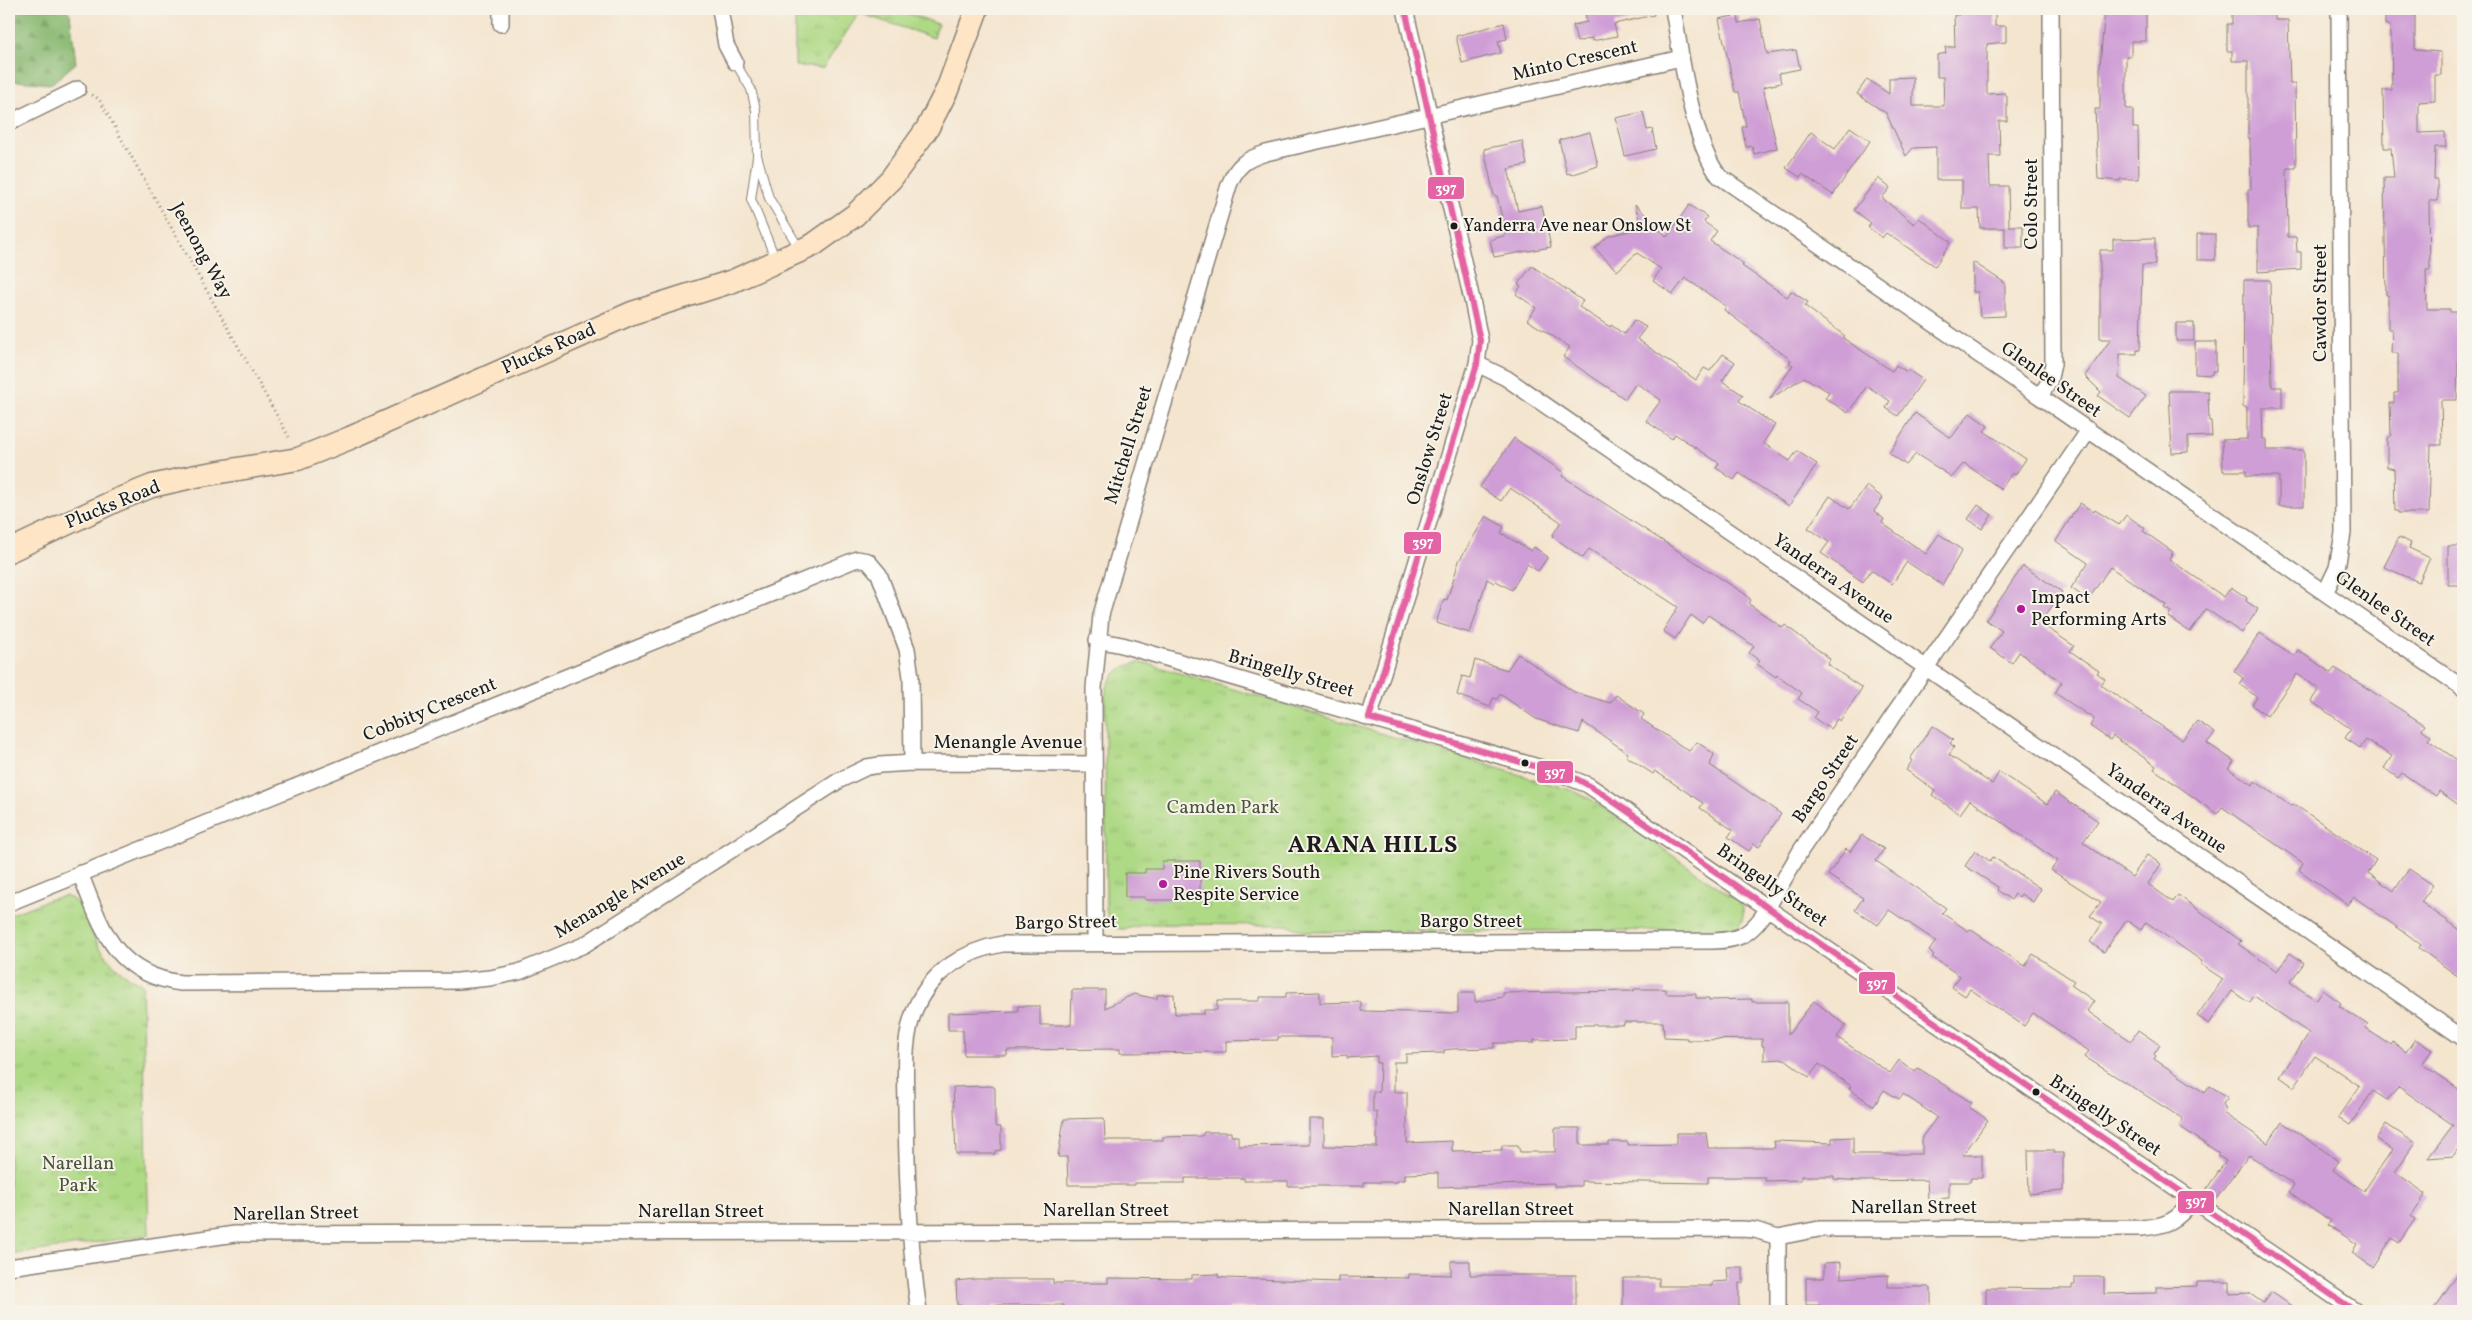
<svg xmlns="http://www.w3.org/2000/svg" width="2472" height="1320" viewBox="0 0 2472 1320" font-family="Vollkorn,serif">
<defs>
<pattern id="forest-firs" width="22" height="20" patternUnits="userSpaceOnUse" patternTransform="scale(1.25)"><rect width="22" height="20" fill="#8ab972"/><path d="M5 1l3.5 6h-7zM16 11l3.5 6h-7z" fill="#769e62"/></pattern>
<pattern id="park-tufts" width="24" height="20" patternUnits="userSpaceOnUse" patternTransform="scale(1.25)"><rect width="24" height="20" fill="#aed985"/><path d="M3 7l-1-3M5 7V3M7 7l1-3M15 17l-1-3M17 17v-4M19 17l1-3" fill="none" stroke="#95ba72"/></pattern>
</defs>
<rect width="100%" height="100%" fill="#f7f3e8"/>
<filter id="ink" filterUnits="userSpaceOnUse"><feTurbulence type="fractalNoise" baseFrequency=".02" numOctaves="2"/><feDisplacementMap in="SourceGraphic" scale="10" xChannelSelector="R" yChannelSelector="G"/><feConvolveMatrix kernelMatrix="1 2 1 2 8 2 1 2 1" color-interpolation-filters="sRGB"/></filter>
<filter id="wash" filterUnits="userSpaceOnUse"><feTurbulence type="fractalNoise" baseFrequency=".0096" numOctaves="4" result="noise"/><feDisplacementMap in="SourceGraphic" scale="20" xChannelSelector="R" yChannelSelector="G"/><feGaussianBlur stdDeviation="1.12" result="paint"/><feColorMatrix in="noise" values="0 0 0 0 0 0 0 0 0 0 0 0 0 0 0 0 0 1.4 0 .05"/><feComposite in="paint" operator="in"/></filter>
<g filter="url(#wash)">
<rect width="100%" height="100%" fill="#f4e5cf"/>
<!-- forest -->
<path fill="url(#forest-firs)" stroke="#536a47" d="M9,9H67L70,14L76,63L51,84L16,81L9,84Z"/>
<!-- park -->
<path fill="url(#park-tufts)" stroke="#657a50" d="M795,9H896L938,24L934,38L859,13L823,68L795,66Z
M1137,663L1149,664L1574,791L1592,800L1737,900L1743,907V920L1734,928L1721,930L1307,932L1287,925L1149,924C1130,926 1111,941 1106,908L1105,697C1107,678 1119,666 1137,663Z
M65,896C88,903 87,928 99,946C109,962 124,977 142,984L149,1235L9,1255V915L48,900Z"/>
<g id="blocks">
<!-- building -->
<path fill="#cf9ed6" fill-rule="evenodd" d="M1584,9H1653L1654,15L1614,24L1617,36L1592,41V38L1577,42L1573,25L1587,22Z
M1959,9H1995V26H2006V42L1987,44V94L2005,93L2007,97V121H1999L2000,156H1989L1990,186H2008L2009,226H2023V248H2005V228H1980L1979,209H1962V180H1936V147L1913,148L1906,156L1886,113L1857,94L1867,79L1889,94V78L1913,77V106H1944L1943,77H1937V55L1946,53L1945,47H1955L1954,15H1959Z
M2105,9H2146V41H2131V56H2126V109H2133V128H2138L2139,179H2120V181L2098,179L2095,109H2100V65Z
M2232,9H2275V20H2288L2290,84H2295L2296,168H2287L2288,237H2296L2297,252H2301V269L2258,272V228H2248V190H2251L2250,138H2248V61H2232V51H2227V24H2232Z
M2385,9H2415V50L2441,52V75H2435V101L2419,102V133L2445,132L2446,147H2435L2434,180H2438V201H2429L2430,270H2426L2427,309H2450V312H2459V327L2457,400H2441L2442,445H2431L2429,513H2398V511H2395L2394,469L2387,467V438L2391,435L2390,403H2394V393H2398V353H2391L2392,329H2388V295H2386L2384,178H2394L2391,148H2384L2383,90H2392L2391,37H2390V26L2385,24Z
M1738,15L1739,23L1760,19L1767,54L1796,50L1800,69L1779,73L1781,83L1763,87L1777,148L1754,154L1752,146L1746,147L1742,127L1746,126L1739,92H1735L1719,19Z
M1504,23L1507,39L1498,41L1501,53L1462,63L1456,36Z
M1643,112L1647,130L1652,129L1656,149L1625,156L1616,118Z
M1850,127L1870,141L1833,195L1802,174L1800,177L1786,168L1811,132L1835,149Z
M1590,132L1598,166L1571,175L1570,173L1567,174L1559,140Z
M1522,141L1527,165L1508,169L1518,211L1542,206L1551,247L1494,257L1490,240L1506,235L1497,196H1494L1484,149Z
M1878,178L1890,188L1882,198L1914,224L1919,218L1951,242L1935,266L1886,233L1882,238L1868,227L1871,223L1854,210Z
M1635,204L1667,237L1689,205L1707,217L1704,222L1717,231L1710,241L1744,264L1742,266L1787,297L1791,291L1808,302L1805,306L1845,336L1843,338L1892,371L1896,365L1907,372L1908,370L1923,380L1898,416L1886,408L1890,401L1867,386L1848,413L1825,398L1829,392L1804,377L1770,399L1793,365L1789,363L1791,360L1724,310L1726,306L1685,278L1673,294L1653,281L1661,269L1637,253L1617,271L1595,248L1608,236L1641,228Z
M2197,234H2215V260H2197Z
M2155,238V265H2142L2140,350H2137V354H2120L2119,378L2146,396L2130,418L2098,396L2101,392L2085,376L2111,339H2100V250H2113V239Z
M1973,262L2005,283V316L1980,317L1978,292H1973Z
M1532,266L1583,301L1579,307L1610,327L1611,325L1624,334L1634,320L1646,327L1637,339L1696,380L1704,368L1710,371L1723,354L1735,362L1722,381L1743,395L1739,401L1775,425L1763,443L1790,461L1797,451L1817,464L1789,506L1739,473L1734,480L1716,468L1719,463L1675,434L1672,439L1646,421L1661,400L1636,383L1625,399L1563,357L1570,347L1527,320L1536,308L1516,294L1521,286L1518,284Z
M2244,280H2270L2272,387H2282V408H2262L2263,439H2266V450H2304V506H2279V476H2246V471H2223L2222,440L2247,439V407H2243Z
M2176,323H2194V341H2176Z
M2195,342H2216V371H2212V375L2195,374Z
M2169,391H2208L2209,421H2211L2212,436L2188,437V452L2172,453Z
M1915,413L1951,438L1970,413L1988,426L1984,431L2026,459L2015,475L2012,473L2001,489L1964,463L1952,477L1916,454L1906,465L1889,453Z
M1514,438L1564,473L1562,476L1745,594L1751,600L1749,604L1783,628L1785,625L1830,659L1827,664L1862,688L1840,721L1837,719L1830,729L1814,718L1818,712L1798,699L1802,693L1777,675L1776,677L1757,664L1760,661L1749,653L1754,646L1708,615L1702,623L1691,615L1675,639L1663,631L1678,607L1589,549L1583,558L1552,536L1561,522L1510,488L1501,501L1480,487Z
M1867,486L1883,498L1874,511L1884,519L1882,523L1926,554L1939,534L1962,550L1942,585L1907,562L1892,584L1871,570L1863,582L1821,553L1829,542L1808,528L1830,496L1849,509Z
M2080,503L2094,512L2095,510L2119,525L2126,515L2145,528L2143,531L2173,552L2169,559L2224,597L2231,587L2247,598L2246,601L2258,609L2242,633L2206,609L2190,632L2168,617L2171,612L2164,608L2166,605L2110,567L2088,600L2071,588L2088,563L2056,541Z
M1978,505L1992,515L1982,529L1968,519Z
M1486,516L1504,527L1501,533L1531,551L1534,547L1548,557L1538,571L1527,564L1512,590L1496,581L1494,583L1487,579L1470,633L1436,623L1444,599L1447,600L1459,561Z
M2399,537L2411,543L2409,548L2430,558L2419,582L2384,567Z
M2448,546H2463V585H2448Z
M2023,566L2062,592L2040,623L2074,646L2070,651L2099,671L2097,673L2105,679L2101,685L2182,740L2197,721L2215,733L2207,743L2234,761L2229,769L2253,785L2255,781L2291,806L2292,804L2301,809L2376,860L2368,873L2394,891L2409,869L2433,885L2421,902L2463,932V980L2419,948L2421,945L2411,937L2354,897L2348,905L2299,870L2303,863L2222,807L2217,814L2154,769L2156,766L2113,736L2110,740L2090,726L2094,719L2055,693L2062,682L2019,652L2012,663L1990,648L2002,631L1986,620Z
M2260,633L2294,656L2298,650L2331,673L2335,668L2425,725L2422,729L2431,736L2428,740L2463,764V808L2439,791L2436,796L2402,773L2398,778L2384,768L2392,756L2366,740L2360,748L2345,738L2351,729L2311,701L2319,689L2297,674L2267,716L2252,705L2257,697L2239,684L2243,678L2234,671Z
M1518,654L1574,692L1610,703L1616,695L1644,714L1641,719L1689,751L1697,742L1714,754L1710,765L1781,814L1759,847L1754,844L1749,851L1728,837L1733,830L1700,808L1703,803L1655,771L1653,774L1626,756L1628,753L1583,722L1579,733L1536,719L1500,694L1497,699L1493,698L1490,707L1457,695L1462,676L1470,678L1475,660L1507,670Z
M1932,726L1953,740L1950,743L1954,747L1949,755L1992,784L1999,772L2047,804L2055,792L2098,821L2083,842L2132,877L2147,855L2161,864L2148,884L2173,902L2178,895L2241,941L2238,944L2277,971L2290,953L2304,963L2290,982L2316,1000L2323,990L2341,1003L2339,1006L2368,1025L2366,1029L2391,1045L2393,1042L2406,1052L2415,1039L2432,1050L2422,1064L2463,1092V1142L2453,1156L2428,1158L2453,1125L2399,1087L2387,1100L2373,1091L2350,1125L2338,1117L2360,1086L2315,1056L2294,1087L2280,1077L2309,1033L2254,996L2250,1002H2248L2232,991L2209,1024L2197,1016L2223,979L2200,964L2202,961L2146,922L2141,930L2126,920L2104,952L2090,942L2102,924L2090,916L2101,902L2051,870L2058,861L1970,800L1960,814L1932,795L1935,790L1906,770L1912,761L1910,759Z
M1862,835L1884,849L1876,861L1946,908L1942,913L1968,931L1970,929L2025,966L2033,954L2074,981L2071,985L2094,1001L2087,1011L2131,1041L2138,1030L2160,1045L2154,1054L2156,1056L2154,1059L2205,1093L2210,1086L2228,1097L2223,1104L2226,1109L2223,1113L2268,1143L2282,1122L2339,1161L2333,1170L2364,1191L2392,1150L2376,1139L2386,1124L2415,1143L2395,1172L2426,1194L2411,1216L2415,1219L2399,1243L2392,1238L2373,1267L2352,1253L2357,1244L2328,1225L2331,1221L2289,1192L2294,1185L2249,1155L2216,1199L2205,1191L2226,1161L2217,1155L2219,1153L2179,1126L2183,1119L2085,1057L2089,1051L2033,1013L2024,1026L1970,989L1965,996L1952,987L1960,976L1932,957L1934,955L1929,951L1936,941L1889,910L1878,925L1855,910L1863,898L1828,875L1846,849L1850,852Z
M1975,851L1990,861L1993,857L2041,889L2033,902L2021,894L2019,897L2015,894L2011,900L1997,890L1998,887L1965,866Z
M1162,861H1200V900H1145V897H1125V873H1145V869H1162Z
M1634,989H1666V994H1696V998H1709V1000L1752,999V1002H1788V1035L1814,1001L1846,1025L1837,1037L1890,1073L1899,1060L1915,1072L1918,1068L1972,1103L1969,1107L1988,1120L1963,1155H1982V1178H1971L1970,1182H1949V1198L1928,1199L1927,1180L1862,1181L1834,1179V1176H1801V1180L1765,1181V1177H1708V1183L1581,1181V1186H1554V1183L1438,1187V1173L1405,1174V1180H1398V1182H1364V1186H1288V1181H1244V1178H1185V1183H1135V1185H1068L1067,1157H1058L1064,1119L1104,1118L1105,1140H1163V1137L1202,1136L1204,1132H1231V1136H1238V1146L1309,1145V1119H1324V1146L1377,1147V1112H1373V1092H1379L1380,1063H1377V1056L1347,1058V1055L1332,1056V1037H1278V1040L1226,1041V1052L1120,1053V1049L1007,1050V1055H964L963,1030H948V1013L1018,1011V1006H1040V1025H1071L1072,990H1105V1008L1134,994L1157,999V995L1174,994L1175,1014H1204V1010H1217V1001H1260V997H1286V993L1320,992V1003L1361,1002V1011L1458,1013V993H1475V1002L1503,997V993L1634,991ZM1624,1022H1663L1664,1037L1687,1038V1040L1762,1039V1046H1764V1060L1785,1059L1809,1077L1819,1064L1851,1086L1849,1089L1874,1106L1884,1090L1899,1099L1903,1094L1937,1117L1922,1137V1154H1853V1137L1832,1138V1143L1774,1141L1775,1148H1708L1706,1133H1677V1144L1628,1145V1142H1609V1145H1580V1128H1555V1152H1520L1518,1145H1502V1150L1452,1151V1141L1407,1143V1092H1394V1062H1406V1054L1444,1053V1050L1452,1049L1494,1048V1043H1534V1040L1575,1039V1025H1624Z
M992,1086L995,1088V1124L996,1127H1001V1150L995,1151V1154H956L953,1087Z
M2028,1150H2054V1153H2063V1191L2029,1194Z
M1451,1261H1470V1275H1576V1311H1258V1308H1229V1311H1064V1305H993V1311H962V1305H957L956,1281L975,1279H1053V1283H1108V1278L1192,1279V1275L1218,1274V1277L1227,1278L1338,1282V1277L1409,1278V1274L1451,1275Z
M1841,1262V1278L1888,1275V1287H1929L1931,1289V1311H1820V1305H1806V1278H1824V1263Z
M1727,1267H1743V1283H1739V1311H1623V1278H1659V1286H1712V1282L1728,1281Z
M2463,1267V1311H2433Z
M2075,1277H2104V1294L2157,1293V1287L2197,1286V1282H2230V1294L2249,1293L2263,1303L2271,1292L2300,1311H1986V1288L2072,1289V1285H2075Z"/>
</g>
</g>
<g filter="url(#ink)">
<use href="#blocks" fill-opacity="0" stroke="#888076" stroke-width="1"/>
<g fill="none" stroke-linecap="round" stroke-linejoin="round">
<!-- lane casing -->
<g stroke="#888076" stroke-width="10">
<path id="lane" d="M735,62L751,89L756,110L757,155L769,198L799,248
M757,157L751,199L776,260"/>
</g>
<!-- street casing -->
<g stroke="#888076" stroke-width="18">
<path id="street" d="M501,9V24
M720,9L726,45L735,62
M1673,9C1681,54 1692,142 1719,176L2463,688
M9,123L78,89
M1477,364L1506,378L2463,1038
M2040,396L2049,382L2053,364L2051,9
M2325,593L2337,568L2343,533L2339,9
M1097,640L1122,645L1555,772L1588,785L2355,1311
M1369,718L1477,364L1480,340L1472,300L1405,9
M80,873C102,929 114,974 181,983L458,981L490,978L519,972L584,945L840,780L867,767L880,765L912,763L1094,764
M9,903L857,559L868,561L879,574L907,649L911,677L912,763
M1095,942L1094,688L1101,615L1229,185C1237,165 1246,159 1266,153L1681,58
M1778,1237V1311
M9,1267L235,1234L1742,1229L1755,1230L1778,1237L1819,1229L2141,1228C2167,1226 2177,1221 2193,1200
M919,1311C909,1244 907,1178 906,1111C906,1077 902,1041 915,1009C931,972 964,951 1002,944L1714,941C1737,940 1748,936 1762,917L1801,850L2089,430"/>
</g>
<!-- secondary casing -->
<g stroke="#888076" stroke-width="25">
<path id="secondary" d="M9,551L117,500L152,486L196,476L298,459L350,438L632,313L733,281L813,245L855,215L891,179L927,129L947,90L977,9"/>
</g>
<!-- path -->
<path stroke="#888076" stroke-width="3" stroke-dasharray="1 4" stroke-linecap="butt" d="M92,95L99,99L289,437"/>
<!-- lane -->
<use href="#lane" stroke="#fff" stroke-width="8"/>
<!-- street -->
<use href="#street" stroke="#fff" stroke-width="15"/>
<!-- secondary -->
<use href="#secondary" stroke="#fde5c5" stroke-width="22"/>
<!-- bus-1 casing -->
<g stroke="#f7f3e8" stroke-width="10">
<path id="bus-1" d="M1369,718L1555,772L1577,779L1595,789L2355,1311
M1369,718L1477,364L1480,340L1405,9"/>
</g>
<!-- bus-1 -->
<use href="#bus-1" stroke="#e463a4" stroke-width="6"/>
</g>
</g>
<!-- markers -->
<g fill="#1c1c1c" stroke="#f7f3e8" stroke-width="2">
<circle cx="1454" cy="226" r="4.5"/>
<circle cx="1525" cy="763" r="4.5"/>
<circle cx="2036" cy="1092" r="4.5"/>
</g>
<g fill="#b5179e" stroke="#f7f3e8" stroke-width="2">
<circle cx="2021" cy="609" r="5"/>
<circle cx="1163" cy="884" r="5"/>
</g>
<g text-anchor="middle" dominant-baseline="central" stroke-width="4" stroke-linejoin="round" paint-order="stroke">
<!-- bus labels -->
<g font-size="18" fill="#1c1c1c" stroke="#f7f3e8" text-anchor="start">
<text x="1463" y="226">Yanderra Ave near Onslow St</text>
</g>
<!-- street labels -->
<g font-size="19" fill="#1c1c1c" stroke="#f7f3e8">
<text transform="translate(1575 61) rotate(-13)">Minto Crescent</text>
<text transform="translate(2032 204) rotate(-90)">Colo Street</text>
<text transform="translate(201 251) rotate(61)">Jeenong Way</text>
<text transform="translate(2321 303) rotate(-90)">Cawdor Street</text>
<text transform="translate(549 349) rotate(-24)">Plucks Road</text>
<text transform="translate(2051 380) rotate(35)">Glenlee Street</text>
<text transform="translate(1129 445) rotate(-73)">Mitchell Street</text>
<text transform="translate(1430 449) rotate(-73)">Onslow Street</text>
<text transform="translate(113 505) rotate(-22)">Plucks Road</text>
<text transform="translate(1833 579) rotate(35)">Yanderra Avenue</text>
<text transform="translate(2385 609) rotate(35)">Glenlee Street</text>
<text transform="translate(1291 674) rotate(16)">Bringelly Street</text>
<text transform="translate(430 710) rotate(-22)">Cobbity Crescent</text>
<text x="1008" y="743">Menangle Avenue</text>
<text transform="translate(1826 779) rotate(-56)">Bargo Street</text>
<text transform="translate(2166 809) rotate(35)">Yanderra Avenue</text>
<text transform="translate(1772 886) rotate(35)">Bringelly Street</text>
<text transform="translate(620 896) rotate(-31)">Menangle Avenue</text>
<text x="1471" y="922">Bargo Street</text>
<text transform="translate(1066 923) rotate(-1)">Bargo Street</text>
<text transform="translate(2105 1116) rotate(34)">Bringelly Street</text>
<text x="1914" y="1208">Narellan Street</text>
<text x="1511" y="1210">Narellan Street</text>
<text x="1106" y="1211">Narellan Street</text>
<text x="701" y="1212">Narellan Street</text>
<text transform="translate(296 1214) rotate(-1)">Narellan Street</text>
</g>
<!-- poi labels -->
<g font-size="19" fill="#1c1c1c" stroke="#f7f3e8" text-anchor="start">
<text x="2031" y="598">Impact<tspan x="2031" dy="22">Performing Arts</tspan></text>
<text x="1173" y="873">Pine Rivers South<tspan x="1173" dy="22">Respite Service</tspan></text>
</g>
<!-- park labels -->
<g font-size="19" fill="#48553c" stroke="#f7f3e8">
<text x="1223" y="808">Camden Park</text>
<text x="78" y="1164">Narellan<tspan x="78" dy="22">Park</tspan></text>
</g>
<!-- district labels -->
<g font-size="24" font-weight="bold" letter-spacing="1" fill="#1c1c1c" stroke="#f7f3e8">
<text x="1373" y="846">ARANA HILLS</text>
</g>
</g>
<g stroke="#f7f3e8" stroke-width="2">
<rect x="1427" y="176" width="38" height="24" rx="5" fill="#e463a4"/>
<rect x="1403" y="531" width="39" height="24" rx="5" fill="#e463a4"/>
<rect x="1536" y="760" width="38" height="24" rx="5" fill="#e463a4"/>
<rect x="1858" y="971" width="38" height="24" rx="5" fill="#e463a4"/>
<rect x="2177" y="1190" width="38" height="24" rx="5" fill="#e463a4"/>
</g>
<g font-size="14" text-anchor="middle" font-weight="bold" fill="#fff">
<text x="1446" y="193">397</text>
<text x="1423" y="547">397</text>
<text x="1555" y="777">397</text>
<text x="1877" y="988">397</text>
<text x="2196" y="1206">397</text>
</g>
<!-- margin -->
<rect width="2472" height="1320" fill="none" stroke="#f7f3e8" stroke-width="30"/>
</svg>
